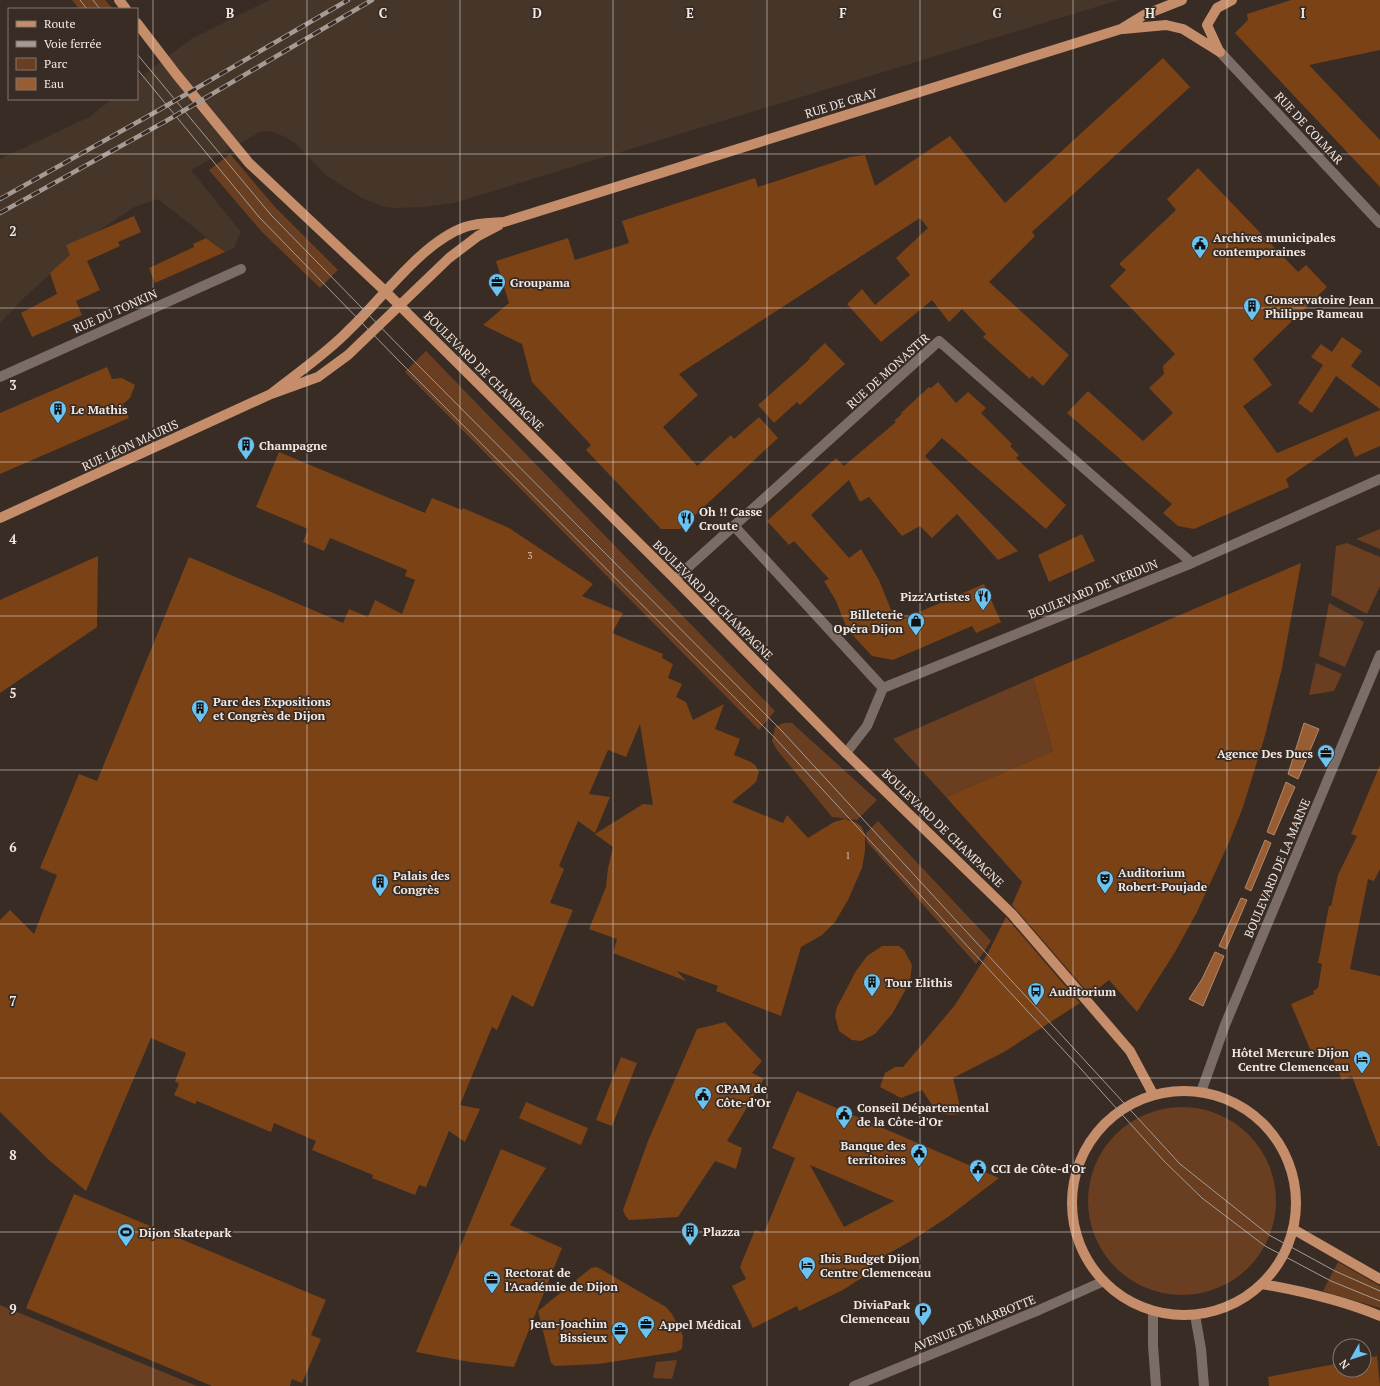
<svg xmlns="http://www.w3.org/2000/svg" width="1380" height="1386" viewBox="0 0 1380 1386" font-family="'PT Serif',serif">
<rect width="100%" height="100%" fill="#382c25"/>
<!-- built -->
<path fill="#463529" d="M269,0H1119L454,203L425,207L395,208L381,206L360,197L327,176L296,144L285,137L271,131H262L191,170L241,232L234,248L225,252L158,199L134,207L94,234L25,297L0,323V159L89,117L112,99H137V80L191,39Z"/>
<!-- green -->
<path fill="#6a3e20" d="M72,0H105L113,9H79Z
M230,154L275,207L338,270L320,288L261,231L209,170Z
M426,351L775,711L759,730L405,372Z
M1380,529V549L1356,539Z
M1347,543L1380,557V586L1367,614L1331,595L1336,546Z
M1329,603L1364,622L1345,667L1319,656Z
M1316,663L1342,674L1334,691L1309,695Z
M1033,678L1053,751L946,797L893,739Z
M784,723H792L877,800L857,820L832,817L777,750L772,741L775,727Z
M878,821L991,941L976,964L867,842L866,833Z
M1088 1201a94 94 0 1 1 188 0a94 94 0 1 1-188 0Z
M1338,1262L1380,1286V1308L1323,1291Z
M0,1305L197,1386H0Z
M677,1360L672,1379L653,1378L656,1362Z"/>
<!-- water -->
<path fill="#995d34" stroke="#b38768" d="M1304,723L1319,729L1298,779L1288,774Z
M1286,782L1295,787L1274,835L1267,832Z
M1265,840L1271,843L1251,891L1245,888Z
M1241,898L1247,900L1226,949L1219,946Z
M1215,952L1224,956L1203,1006L1189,999L1202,979Z"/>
<!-- building -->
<path fill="#7b4216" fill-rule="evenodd" d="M1291,0H1380V50L1309,65L1380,140V187L1235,33L1248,20L1247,14Z
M1163,58L1190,87L1032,232L1035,236L989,282L1069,355L1043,386L1032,376L1030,379L983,337L986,334L962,309L949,322L932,300L881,342L847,304L862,289L875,305L910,275L896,258L928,228L920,218L679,374L698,395L663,427L697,466L731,435L734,439L759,417L778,438L680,529H661L586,450L591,445L532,382L522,344L483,325L509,303L496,261L568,238L575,260L629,243L622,221L755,178L758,187L850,157L865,155L875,186L950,136L1005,203Z
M1198,168L1298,272L1306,265L1327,287L1253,359L1272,385L1243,406L1277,453L1380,410V446L1355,457L1347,437L1286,479L1289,487L1194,529L1178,526L1163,513L1172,504L1067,413L1088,391L1143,441L1173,413L1149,388L1164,374L1163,366L1175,354L1110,286L1126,270L1119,264L1176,210L1167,199Z
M134,216L141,232L118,242L120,246L87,261L100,290L76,301L82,315L32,337L21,313L57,294L50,273L70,255L66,245Z
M206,238L225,252L155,283L149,268L194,247L193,244Z
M1342,337L1362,351L1351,366L1380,387V409L1336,376L1312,413L1298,403L1323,365L1311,357L1321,344L1332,352Z
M825,343L845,364L800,405L797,402L774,423L758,405L810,359L809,358Z
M107,367L112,379L122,378L135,385L130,398L123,404L129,418L0,474V413Z
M938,382L956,403L968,392L986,408L981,413L1012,444L1010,446L1019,455L1016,458L1066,505L1046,529L942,438L925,456L1018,551L998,560L957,514L932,538L920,526L902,536L869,497L860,502L849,480L811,515L849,558L861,549L879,580L896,622L984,584L1001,622L976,633L972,626L893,660L872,656L847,629L836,601L824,581L829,579L794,541L789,545L767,521L836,458L844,466L896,422L894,421L902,414L901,413L929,387L931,388Z
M279,452L425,513L432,498L462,510L463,508L509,528L593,584L582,596L623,613L612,633L663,654L662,658L673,664L668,678L682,684L676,697L686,702L693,720L724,704L715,729L740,739L734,755L751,762L755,765L759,772L756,782L732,802L783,823L787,815L808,838L834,822L845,819L855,822L861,826L865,834V851L862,868L848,900L835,922L822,935L801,947L781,1016L716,991L718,986L677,971L686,981L613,953L617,939L589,929L606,887L608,868L613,847L595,834L643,804L653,805L640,724L626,757L608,750L589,794L610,797L595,833L578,821L559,866L564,869L550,903L573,910L533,1007L512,995L497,1030L492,1027L460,1105L480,1109L465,1142L449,1131L426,1187L419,1185L415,1195L372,1178L373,1175L312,1150L316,1141L274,1123L271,1132L197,1101L195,1104L174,1095L179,1084L175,1081L186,1053L151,1038L86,1191L50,1161L0,1112V920L10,910L34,934L57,875L40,868L79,774L97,781L189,557L343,623L349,609L368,617L375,600L402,614L415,580L405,576L407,570L330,538L324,551L303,542L308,529L256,507Z
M1082,534L1095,561L1049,582L1038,555Z
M98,556L97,627L0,693V600Z
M1301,563L1282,668L1264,739L1243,807L1230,840L1197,912L1175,952L1137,1012L1109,980L1090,995L1012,905L1022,882L946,797L1053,751L1033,678Z
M1380,765V869L1374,881L1368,879L1350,969L1380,976V1146H1378L1352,1076L1342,1080L1328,1048L1312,1054L1291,1004L1314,994L1313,991L1318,988L1322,964L1318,963L1329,906H1331L1338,875L1357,836L1351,834Z
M1006,917L1080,1003L1004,1052L953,1078L959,1102V1114L950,1115L941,1113L932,1105L922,1090L901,1098L880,1087L885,1073L895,1067H903L955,1005L988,953Z
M882,946H899L904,950L912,965L910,982L892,1014L875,1034L861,1041L852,1040L839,1031L835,1016L837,1007L856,971L867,956Z
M725,1022L762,1061L752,1073L764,1079L727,1141L742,1148L736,1169L715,1161L678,1217L629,1220L625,1215L623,1210L648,1141L697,1029Z
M621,1057L637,1063L612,1126L596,1120Z
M797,1091L999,1178L948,1217L911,1241L868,1265L872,1271L843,1290L799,1311L797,1306L753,1328L732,1286L746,1279L740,1267L755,1230L764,1233L795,1158L772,1148ZM810,1165L894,1201L844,1227Z
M526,1102L588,1128L581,1145L519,1118Z
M501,1149L546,1168L510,1225L562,1248L514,1367L470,1362L416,1352Z
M74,1194L326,1300L311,1335L321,1339L302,1383L292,1379L290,1386H212L26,1308Z
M597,1267L666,1307L672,1314L683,1336L682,1349L676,1352L598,1364L555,1366L551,1363L538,1311L591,1268Z
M1377,1356L1380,1386H1269L1268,1377L1340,1363V1370H1364V1359Z"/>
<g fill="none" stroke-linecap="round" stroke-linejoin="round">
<!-- minor -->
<path stroke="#7b6d65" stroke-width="10" d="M1220,52L1380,223
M0,377L241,269
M735,527L883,688
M675,579L939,341L1192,563
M846,753L867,726L883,688L1192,563L1380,479
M1201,1092L1225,1025L1380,655
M1153,1311V1345L1156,1386
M1195,1315L1201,1349L1204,1386
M854,1386L1039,1310L1104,1281"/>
<!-- major -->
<path stroke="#c58d69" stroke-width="10" d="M119,0L126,9
M137,23L176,74L249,163L386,292L675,579L846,753L1012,914L1130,1051L1153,1094
M1123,29L1166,25L1183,29L1220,52
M1219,51L1207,25L1217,8L1232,0
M271,394C297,373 326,354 349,330C382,299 422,242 465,227C477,223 492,223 504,222L1121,29L1144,15L1182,0
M0,518L271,394L318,377L348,355L449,258L478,236L499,225
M1072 1203a112 112 0 1 1 224 0a112 112 0 1 1-224 0Z
M1293,1229L1380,1279
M1262,1284C1302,1291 1342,1300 1380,1316"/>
<!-- tram -->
<path stroke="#a59b95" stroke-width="1" d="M80,0L87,9
M93,0L100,9
M137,54L271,215L407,354L781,730L1180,1164L1269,1235L1335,1271L1380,1291
M137,69L259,217L399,361L774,737L1081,1069L1163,1160L1202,1198L1265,1246L1331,1281L1380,1301"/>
<!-- rail casing -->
<g stroke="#a59b95" stroke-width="4.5">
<path id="rail" d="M0,199L159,110L348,0
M0,213L166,121L372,0"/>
</g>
<!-- rail -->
<use href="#rail" stroke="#382c25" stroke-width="3" stroke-dasharray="9" stroke-linecap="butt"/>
</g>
<!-- grid -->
<path fill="none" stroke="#f0e8e3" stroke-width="1" stroke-opacity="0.55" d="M153,0V1386M307,0V1386M460,0V1386M613,0V1386M767,0V1386M920,0V1386M1073,0V1386M1227,0V1386M0,154H1380M0,308H1380M0,462H1380M0,616H1380M0,770H1380M0,924H1380M0,1078H1380M0,1232H1380"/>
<!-- icons -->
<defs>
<g id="civic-pin" transform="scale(0.9)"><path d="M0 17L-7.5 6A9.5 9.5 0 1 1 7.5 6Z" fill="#6bc3f2" stroke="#382c25"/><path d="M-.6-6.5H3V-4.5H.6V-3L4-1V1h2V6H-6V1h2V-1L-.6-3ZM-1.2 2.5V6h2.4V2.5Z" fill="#111"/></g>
<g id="office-pin" transform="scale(0.9)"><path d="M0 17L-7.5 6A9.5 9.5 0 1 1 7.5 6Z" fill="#6bc3f2" stroke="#382c25"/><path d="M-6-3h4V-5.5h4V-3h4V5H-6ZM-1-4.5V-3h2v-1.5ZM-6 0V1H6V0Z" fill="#111"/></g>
<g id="building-pin" transform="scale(0.9)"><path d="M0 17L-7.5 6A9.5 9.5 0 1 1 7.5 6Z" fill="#6bc3f2" stroke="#382c25"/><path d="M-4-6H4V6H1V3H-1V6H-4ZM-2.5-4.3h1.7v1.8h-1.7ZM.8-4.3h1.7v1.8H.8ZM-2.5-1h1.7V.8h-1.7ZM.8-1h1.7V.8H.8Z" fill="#111"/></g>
<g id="restaurant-pin" transform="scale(0.9)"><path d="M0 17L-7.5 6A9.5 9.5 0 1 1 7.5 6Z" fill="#6bc3f2" stroke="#382c25"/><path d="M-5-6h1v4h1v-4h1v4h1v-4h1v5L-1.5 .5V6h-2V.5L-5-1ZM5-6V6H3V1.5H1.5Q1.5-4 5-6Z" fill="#111"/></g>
<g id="shop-pin" transform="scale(0.9)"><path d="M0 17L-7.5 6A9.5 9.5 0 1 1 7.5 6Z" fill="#6bc3f2" stroke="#382c25"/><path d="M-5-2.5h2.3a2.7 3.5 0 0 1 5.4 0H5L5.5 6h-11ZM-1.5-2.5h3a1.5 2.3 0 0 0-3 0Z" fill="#111"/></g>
<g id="theatre-pin" transform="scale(0.9)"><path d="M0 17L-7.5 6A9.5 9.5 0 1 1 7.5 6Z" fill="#6bc3f2" stroke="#382c25"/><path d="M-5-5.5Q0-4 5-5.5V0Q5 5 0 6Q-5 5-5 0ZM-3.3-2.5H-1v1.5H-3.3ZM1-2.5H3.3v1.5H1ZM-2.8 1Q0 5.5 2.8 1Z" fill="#111"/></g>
<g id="bus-pin" transform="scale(0.9)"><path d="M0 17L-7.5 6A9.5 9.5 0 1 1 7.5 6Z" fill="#6bc3f2" stroke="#382c25"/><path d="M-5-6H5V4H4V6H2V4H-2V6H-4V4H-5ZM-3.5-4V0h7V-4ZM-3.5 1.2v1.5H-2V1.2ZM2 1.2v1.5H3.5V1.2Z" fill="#111"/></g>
<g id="hotel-pin" transform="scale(0.9)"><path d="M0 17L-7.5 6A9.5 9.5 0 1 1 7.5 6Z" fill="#6bc3f2" stroke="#382c25"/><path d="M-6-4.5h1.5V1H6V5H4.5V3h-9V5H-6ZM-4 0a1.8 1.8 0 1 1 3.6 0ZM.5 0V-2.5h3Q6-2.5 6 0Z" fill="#111"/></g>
<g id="stadium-pin" transform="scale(0.9)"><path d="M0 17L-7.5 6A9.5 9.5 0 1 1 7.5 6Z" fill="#6bc3f2" stroke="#382c25"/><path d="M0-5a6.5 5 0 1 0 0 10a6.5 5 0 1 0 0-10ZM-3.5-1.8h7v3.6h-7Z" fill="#111"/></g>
<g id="parking-pin" transform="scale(0.9)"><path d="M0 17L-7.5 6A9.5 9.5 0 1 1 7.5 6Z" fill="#6bc3f2" stroke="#382c25"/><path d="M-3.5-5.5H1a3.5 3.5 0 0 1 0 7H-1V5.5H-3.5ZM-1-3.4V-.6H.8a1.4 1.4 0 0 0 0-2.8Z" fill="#111"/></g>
</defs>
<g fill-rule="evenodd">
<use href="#civic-pin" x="1200" y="244"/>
<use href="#office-pin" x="497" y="282"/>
<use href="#building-pin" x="1252" y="306"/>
<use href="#building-pin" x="58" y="409"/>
<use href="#building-pin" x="246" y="445"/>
<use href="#restaurant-pin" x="686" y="518"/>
<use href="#restaurant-pin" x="983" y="596"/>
<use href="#shop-pin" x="916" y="621"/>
<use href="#building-pin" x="200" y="708"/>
<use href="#office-pin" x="1326" y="753"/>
<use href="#theatre-pin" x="1105" y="879"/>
<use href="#building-pin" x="380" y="882"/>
<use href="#building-pin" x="872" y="982"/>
<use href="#bus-pin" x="1036" y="991"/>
<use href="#hotel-pin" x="1362" y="1059"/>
<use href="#civic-pin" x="703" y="1095"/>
<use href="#civic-pin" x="844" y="1114"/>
<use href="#civic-pin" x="919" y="1152"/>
<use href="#civic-pin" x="978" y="1168"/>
<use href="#building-pin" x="690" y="1231"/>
<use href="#stadium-pin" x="126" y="1232"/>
<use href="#hotel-pin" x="807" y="1265"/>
<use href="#office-pin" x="492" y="1279"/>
<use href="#parking-pin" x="923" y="1311"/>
<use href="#office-pin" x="646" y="1324"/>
<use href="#office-pin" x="620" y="1330"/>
</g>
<g text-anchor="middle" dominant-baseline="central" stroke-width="3.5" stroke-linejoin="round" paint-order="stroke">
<!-- number labels -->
<g font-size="10" fill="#d3beb0">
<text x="530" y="555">3</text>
<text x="848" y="855">1</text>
</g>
<!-- street labels -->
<g font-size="12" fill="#f0e8e3" stroke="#382c25">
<text transform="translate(841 103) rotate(-17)">RUE DE GRAY</text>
<text transform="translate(1309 128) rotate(47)">RUE DE COLMAR</text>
<text transform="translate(115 311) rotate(-24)">RUE DU TONKIN</text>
<text transform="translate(484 371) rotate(45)">BOULEVARD DE CHAMPAGNE</text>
<text transform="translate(888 371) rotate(-42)">RUE DE MONASTIR</text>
<text transform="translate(130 445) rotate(-25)">RUE LÉON MAURIS</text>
<text transform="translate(1093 589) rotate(-22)">BOULEVARD DE VERDUN</text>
<text transform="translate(713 600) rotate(45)">BOULEVARD DE CHAMPAGNE</text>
<text transform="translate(943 828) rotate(44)">BOULEVARD DE CHAMPAGNE</text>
<text transform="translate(1277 868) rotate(-67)">BOULEVARD DE LA MARNE</text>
<text transform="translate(974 1323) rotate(-22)">AVENUE DE MARBOTTE</text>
</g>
<!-- poi labels -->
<g font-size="12" font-weight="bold" fill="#f0e8e3" stroke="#382c25" text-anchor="start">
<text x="1213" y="237">Archives municipales<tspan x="1213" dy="14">contemporaines</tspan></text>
<text x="510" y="282">Groupama</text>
<text x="1265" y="299">Conservatoire Jean<tspan x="1265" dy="14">Philippe Rameau</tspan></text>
<text x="71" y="409">Le Mathis</text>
<text x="259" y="445">Champagne</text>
<text x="699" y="511">Oh !! Casse<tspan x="699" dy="14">Croute</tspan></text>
<text x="970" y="596" text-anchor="end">Pizz'Artistes</text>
<text x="903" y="614" text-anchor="end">Billeterie<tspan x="903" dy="14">Opéra Dijon</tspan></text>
<text x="213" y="701">Parc des Expositions<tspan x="213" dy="14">et Congrès de Dijon</tspan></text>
<text x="1313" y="753" text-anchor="end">Agence Des Ducs</text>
<text x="1118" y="872">Auditorium<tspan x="1118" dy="14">Robert-Poujade</tspan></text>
<text x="393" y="875">Palais des<tspan x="393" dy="14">Congrès</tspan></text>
<text x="885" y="982">Tour Elithis</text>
<text x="1049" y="991">Auditorium</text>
<text x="1349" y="1052" text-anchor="end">Hôtel Mercure Dijon<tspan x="1349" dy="14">Centre Clemenceau</tspan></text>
<text x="716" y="1088">CPAM de<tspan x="716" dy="14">Côte-d'Or</tspan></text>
<text x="857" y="1107">Conseil Départemental<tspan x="857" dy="14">de la Côte-d'Or</tspan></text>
<text x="906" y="1145" text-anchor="end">Banque des<tspan x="906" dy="14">territoires</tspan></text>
<text x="991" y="1168">CCI de Côte-d'Or</text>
<text x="703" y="1231">Plazza</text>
<text x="139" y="1232">Dijon Skatepark</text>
<text x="820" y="1258">Ibis Budget Dijon<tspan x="820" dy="14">Centre Clemenceau</tspan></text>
<text x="505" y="1272">Rectorat de<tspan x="505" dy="14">l'Académie de Dijon</tspan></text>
<text x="910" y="1304" text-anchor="end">DiviaPark<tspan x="910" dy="14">Clemenceau</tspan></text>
<text x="607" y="1323" text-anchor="end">Jean-Joachim<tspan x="607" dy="14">Bissieux</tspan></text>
<text x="659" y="1324">Appel Médical</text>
</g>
</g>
<g font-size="13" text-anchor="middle" font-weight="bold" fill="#f0e8e3" stroke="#382c25" stroke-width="3.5" stroke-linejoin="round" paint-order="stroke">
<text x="230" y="18">B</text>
<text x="383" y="18">C</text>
<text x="537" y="18">D</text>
<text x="690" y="18">E</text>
<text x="843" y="18">F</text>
<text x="997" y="18">G</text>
<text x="1150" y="18">H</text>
<text x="1303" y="18">I</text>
<text x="13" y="236">2</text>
<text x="13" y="390">3</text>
<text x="13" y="544">4</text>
<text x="13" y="698">5</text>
<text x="13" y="852">6</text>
<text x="13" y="1006">7</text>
<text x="13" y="1160">8</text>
<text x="13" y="1314">9</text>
</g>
<!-- legend -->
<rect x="8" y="8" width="130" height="92" fill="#382c25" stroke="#827771"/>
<rect x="16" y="21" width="20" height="6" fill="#c58d69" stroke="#827771"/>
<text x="44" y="28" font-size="12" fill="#f0e8e3">Route</text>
<rect x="16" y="41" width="20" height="6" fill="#a59b95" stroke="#827771"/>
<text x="44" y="48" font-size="12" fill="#f0e8e3">Voie ferrée</text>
<rect x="16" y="58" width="20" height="12" fill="#6a3e20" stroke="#827771"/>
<text x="44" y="68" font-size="12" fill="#f0e8e3">Parc</text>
<rect x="16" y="78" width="20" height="12" fill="#995d34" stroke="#827771"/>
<text x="44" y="88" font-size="12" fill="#f0e8e3">Eau</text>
<!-- north arrow -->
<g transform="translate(1352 1358) rotate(231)"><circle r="19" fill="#382c25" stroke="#827771"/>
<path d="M0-3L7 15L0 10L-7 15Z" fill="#6bc3f2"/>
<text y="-6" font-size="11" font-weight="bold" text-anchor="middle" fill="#f0e8e3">N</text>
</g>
</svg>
